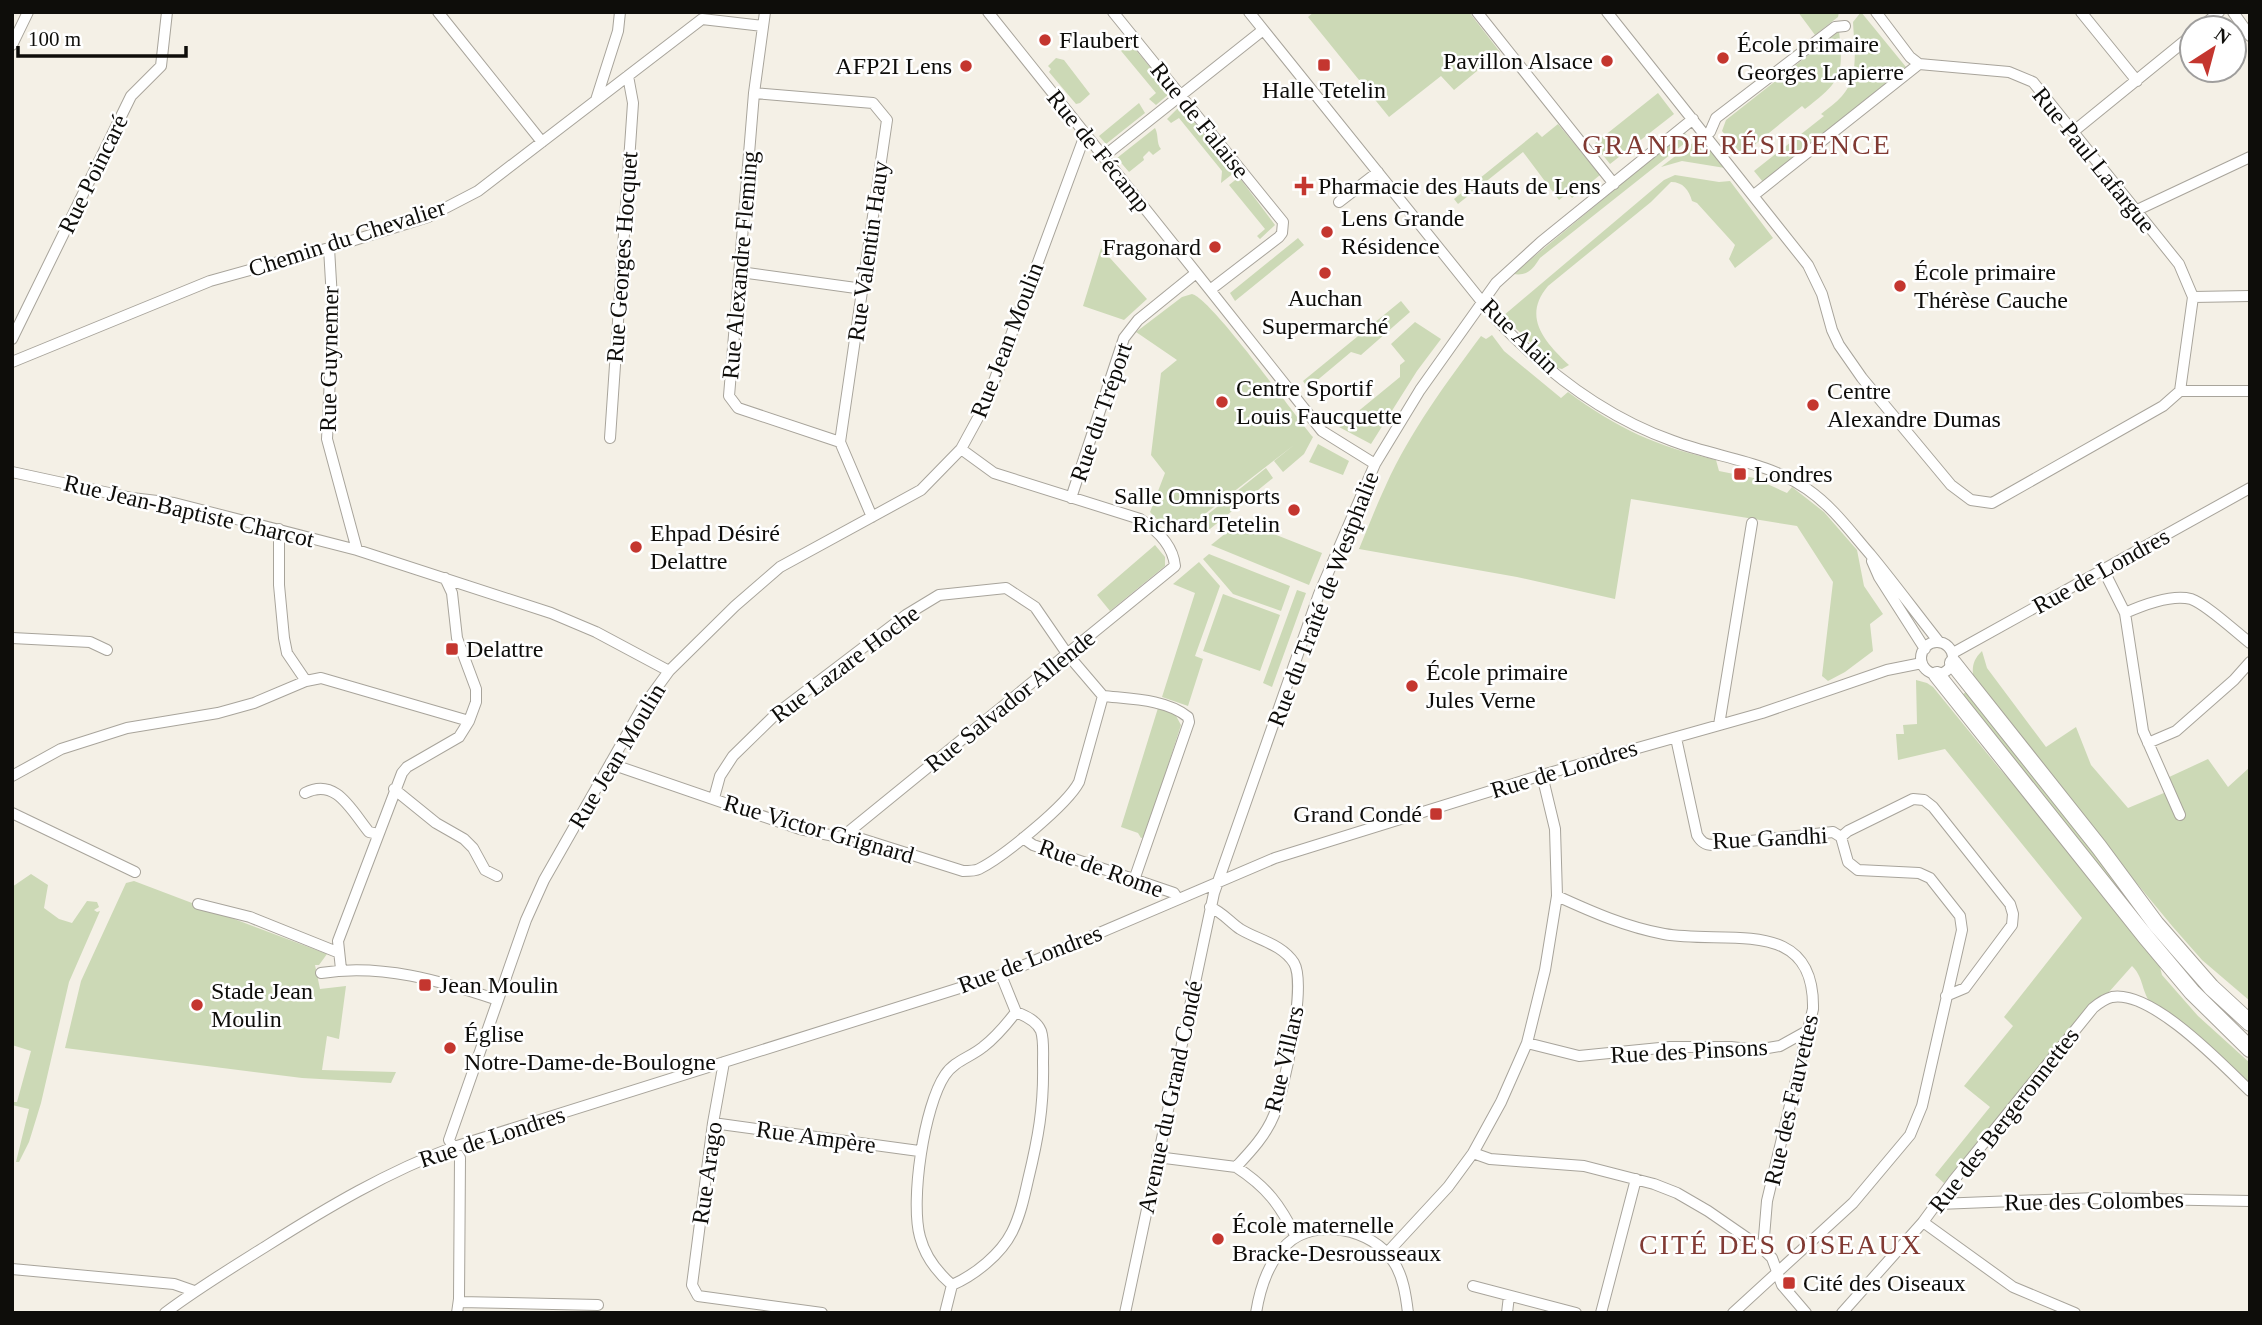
<svg xmlns="http://www.w3.org/2000/svg" width="2262" height="1325" viewBox="0 0 2262 1325" font-family="'Times New Roman',serif">
<rect width="100%" height="100%" fill="#f4f0e6"/>
<!-- green -->
<path fill="#ccd9b6" d="M1314,12H1469L1500,52L1454,90L1441,76L1389,117L1308,17Z
M1798,12H1839L1838,17L1815,35Z
M1861,12L1906,67L1763,182L1754,171L1824,116L1821,114C1828,108 1836,103 1842,96C1860,76 1854,46 1853,22Z
M1839,31C1844,76 1841,81 1805,109L1802,106L1742,155L1722,131L1726,120Z
M1126,38L1168,89L1169,94L1156,105L1149,99L1156,93L1117,46Z
M1056,58L1064,60L1090,94L1080,103L1076,104L1049,72L1051,69L1048,66Z
M1658,93L1674,114L1610,164L1594,144Z
M1139,103L1145,113L1106,144L1099,136Z
M1179,107L1183,108L1235,172L1221,183L1222,171L1179,118L1171,123L1167,119Z
M1558,124L1600,175L1572,198L1568,193L1559,200L1523,152L1458,204L1454,199L1537,132L1542,137Z
M1155,128C1159,135 1156,143 1161,149L1153,155L1149,151L1143,157L1144,160L1129,172L1117,158Z
M1684,132L1690,139L1540,258C1532,270 1528,276 1513,274Z
M1703,141L1725,168L1682,161L1661,167L1694,142Z
M1675,175L1719,182L1730,181L1773,238L1735,268L1729,259L1735,245L1697,203L1692,201C1689,190 1683,182 1671,182L1651,202L1548,286C1522,317 1544,341 1569,365L1562,369L1557,368L1503,316L1664,180Z
M1239,177L1275,225L1260,239L1257,236L1265,229L1229,185Z
M1298,238L1304,245L1235,301L1230,293Z
M1101,248L1147,299L1124,320L1083,306Z
M1192,294C1212,299 1295,416 1313,437L1304,454L1283,472L1274,461L1294,445L1179,534L1164,527L1150,512L1165,473L1151,455L1161,373L1177,360L1136,332L1182,297Z
M1401,301L1410,312L1361,355L1351,352L1308,388L1303,381Z
M1415,322L1441,339L1417,371L1371,444L1339,427L1400,377V365L1405,361L1391,344Z
M1492,335L1504,351L1561,398L1568,392C1618,429 1656,446 1716,460L1719,471L1754,478L1787,493L1792,487L1824,512L1857,550L1864,586L1883,614L1870,624L1873,651L1845,672L1828,681L1822,676L1833,582L1797,526L1631,499L1615,599L1517,577L1359,549C1368,528 1376,506 1386,485C1410,432 1446,383 1481,336L1486,339Z
M1318,444L1349,461L1343,475L1309,462Z
M1266,468L1273,478L1205,533L1197,523Z
M1241,521L1322,553L1309,585L1211,545Z
M1155,545L1165,557V566L1110,611L1097,595Z
M1209,554L1290,586L1281,611L1233,594L1203,559Z
M1199,562L1220,586L1195,656L1203,659L1188,706L1162,697L1195,593L1173,584Z
M1297,590L1306,593L1272,687L1263,683Z
M1223,594L1280,615L1260,671L1203,651Z
M1982,651L1987,668L2046,747L2076,727L2091,765L2128,808L2171,790L2167,778L2208,759L2228,787L2250,767V1001L2202,960L2173,927L2052,781L1973,676C1972,665 1974,659 1982,651Z
M1916,680L1927,683L1933,687L1999,768L2044,819L2160,967L2162,975L2198,1016L2250,1063V1085L2149,1001C2141,987 2143,977 2132,966L2000,1115L1944,1183L1935,1175L1990,1107L1964,1086L2013,1026L2004,1017L2082,918L1945,749L1898,760L1896,734H1904L1903,725L1917,724Z
M1968,690L2129,898L2125,902L1960,697Z
M1158,708L1175,714L1181,725L1145,837L1141,838L1138,833L1121,827Z
M31,874L48,885L44,908L59,919L72,923L87,901L97,902L99,907L94,910L97,912L100,911L69,982L41,1103L29,1142L19,1162H16L29,1109L12,1105V1102H17L31,1051L12,1045V887Z
M134,881L327,954L319,965H315L320,989L346,986L339,1039L327,1036L322,1070L396,1072L391,1083L302,1078L65,1048L81,981L126,883Z"/>
<g fill="none" stroke-linecap="round" stroke-linejoin="round">
<!-- minor casing -->
<g stroke="#a8a49b" stroke-width="12">
<path id="minor" d="M438,12L542,142
M765,12L754,93L729,396L738,408L840,442
M988,12L1210,290L1279,237L1282,233L1283,222L1113,12
M1249,12L1495,318C1544,370 1605,417 1673,441C1718,458 1766,461 1807,489C1833,507 1850,531 1870,554C1894,583 1916,613 1939,642
M1477,12L1614,184
M1607,12L1808,265L1822,294L1832,330L1839,345L1862,378L1951,485L1971,500L1992,503L2163,406L2180,391
M1876,12L1910,57L1919,64L2009,72L2033,82L2179,264L2193,297L2180,391
M2081,12L2137,81
M2233,12L2250,36
M2200,28L2219,12
M12,45L28,12
M754,93L873,103L887,120L840,442L872,517
M596,100L618,31L620,12
M2074,131L2192,35
M1706,135L1710,132L1716,118L1835,27L1845,26
M1103,157L1263,30
M1754,195L1919,64
M1339,202L1378,172
M2135,211L2250,157
M329,248L333,316L327,439L357,550
M740,272L863,289
M1210,290L1322,431L1375,464
M2193,297L2250,296
M12,339L131,96L161,66L167,12
M12,362L210,281L329,248L428,217L478,191L702,19L763,26
M2180,391H2250
M610,438L633,103L628,76
M12,472L132,498L174,503L357,550L551,613L596,632L669,671
M1071,498L1124,338L1138,320L1196,273
M279,529V585L284,638L287,653L306,681
M1872,561L1879,577L1925,649
M2103,569L2125,613L2143,731L2180,815
M2125,613C2143,605 2172,594 2191,599C2206,604 2236,632 2250,643
M12,638L90,642L107,650
M1921 658a16 16 0 1 1 32 0a16 16 0 1 1-32 0Z
M1953,653L2250,488
M1103,696C1130,699 1166,699 1188,717L1189,722L1134,880
M1719,725L1752,523
M1676,738L1697,835C1701,842 1705,845 1713,845L1833,832L1841,837L1848,862L1858,870L1919,873L1930,878L1960,916L1962,930L1922,1106L1910,1135L1853,1203L1733,1313
M2148,743L2176,731L2234,680L2250,662
M611,762L617,766L800,829L839,837L846,834L963,871C968,871 975,871 979,869C1003,857 1067,805 1079,782L1103,696L1068,655L1035,607L1006,588L939,595L906,615L776,714L733,756L720,776L714,798
M12,776L61,749L127,728L218,713L254,703L306,681L321,678L469,721
M394,789L436,823L464,839L473,848L485,870L497,876
M305,793C336,777 351,810 369,832L378,834
M12,813L135,872
M846,834L1175,566C1173,545 1157,530 1140,519L994,473L961,449
M1841,837L1848,831L1913,799L1924,800L1933,807L2010,904L2013,914L2012,925L1965,988L1946,996
M1023,838L1033,845L1174,893L1178,899
M1557,896C1592,912 1626,927 1664,934C1726,945 1815,915 1813,1009L1767,1201L1763,1249
M198,904L250,917L337,952
M341,969L338,941L402,773L407,767L459,737L469,721L476,702V689L457,638L452,593L445,578
M321,973C381,963 441,981 498,1000
M1001,975L1016,1012
M1527,1043L1579,1056L1670,1047H1731L1756,1050L1780,1046L1807,1031
M724,1062L713,1123L692,1285L698,1296L822,1313
M713,1123L919,1151
M1473,1153L1490,1159L1584,1166L1654,1184L1677,1193L1708,1211L1763,1249L1772,1258L1782,1285L1806,1313
M1157,1157L1236,1167C1251,1151 1266,1135 1274,1115C1284,1090 1307,985 1294,963C1282,944 1258,940 1240,929C1230,922 1222,912 1210,907
M1236,1167C1267,1187 1280,1205 1296,1237
M1938,1204L2096,1198L2250,1201
M1923,1222L2013,1287L2075,1313
M1387,1253L1448,1187L1473,1153L1501,1102L1527,1043L1545,970L1557,896L1555,829L1542,775
M12,1269L174,1284L194,1291
M952,1285C975,1275 1001,1254 1012,1232C1020,1216 1024,1198 1028,1180C1038,1139 1044,1107 1043,1063C1043,1054 1044,1040 1041,1031C1037,1021 1026,1016 1016,1012
M1473,1286L1576,1313
M459,1302L598,1305
M165,1313C198,1288 233,1267 268,1245C328,1207 387,1172 454,1147L1001,975L1275,858L1542,775L1762,713L1887,670L1922,663
M457,1313L459,1299L460,1158L449,1140L526,920L544,880L642,708L669,671L735,606L780,567L921,490L961,449L986,403L1085,135
M945,1313L952,1285C937,1272 925,1256 920,1237C910,1201 924,1106 945,1075C954,1061 971,1057 983,1047C996,1037 1006,1025 1016,1012
M1125,1313L1214,893L1319,594L1375,464L1420,390L1496,283L1541,242L1693,119
M1256,1313C1260,1288 1268,1262 1287,1244C1315,1217 1373,1229 1393,1261C1403,1275 1406,1296 1408,1313
M1507,1313L1509,1296
M1601,1313L1636,1179
M1842,1313L1923,1222L1953,1181L2093,1008C2099,1003 2104,999 2112,997C2152,990 2222,1064 2250,1091"/>
</g>
<!-- highway casing -->
<g stroke="#a8a49b" stroke-width="18">
<path id="highway" d="M1953,663L2099,847L2156,924L2211,987L2250,1023
M1937,675L2145,936L2192,992L2250,1049"/>
</g>
<!-- minor -->
<use href="#minor" stroke="#fff" stroke-width="10"/>
<!-- highway -->
<use href="#highway" stroke="#fff" stroke-width="16"/>
</g>
<!-- markers -->
<g fill="#c4362f" stroke="#fff" stroke-width="2.5">
<circle cx="1045" cy="40" r="7"/>
<circle cx="1723" cy="58" r="7"/>
<circle cx="1607" cy="61" r="7"/>
<rect x="1317" y="58" width="14" height="14" rx="3.5"/>
<circle cx="966" cy="66" r="7"/>
<path d="M1300.5 175.5h7v7h7v7h-7v7h-7v-7h-7v-7h7z"/>
<circle cx="1327" cy="232" r="7"/>
<circle cx="1215" cy="247" r="7"/>
<circle cx="1325" cy="273" r="7"/>
<circle cx="1900" cy="286" r="7"/>
<circle cx="1222" cy="402" r="7"/>
<circle cx="1813" cy="405" r="7"/>
<rect x="1733" y="467" width="14" height="14" rx="3.5"/>
<circle cx="1294" cy="510" r="7"/>
<circle cx="636" cy="547" r="7"/>
<rect x="445" y="642" width="14" height="14" rx="3.5"/>
<circle cx="1412" cy="686" r="7"/>
<rect x="1429" y="807" width="14" height="14" rx="3.5"/>
<rect x="418" y="978" width="14" height="14" rx="3.5"/>
<circle cx="197" cy="1005" r="7"/>
<circle cx="450" cy="1048" r="7"/>
<circle cx="1218" cy="1239" r="7"/>
<rect x="1782" y="1276" width="14" height="14" rx="3.5"/>
</g>
<g text-anchor="middle" dominant-baseline="central" stroke-width="5" stroke-linejoin="round" paint-order="stroke">
<!-- poi labels -->
<g font-size="24" fill="#0e0d0a" stroke="#fff" text-anchor="start">
<text x="1059" y="40">Flaubert</text>
<text x="1737" y="44">École primaire<tspan x="1737" dy="28">Georges Lapierre</tspan></text>
<text x="1593" y="61" text-anchor="end">Pavillon Alsace</text>
<text x="952" y="66" text-anchor="end">AFP2I Lens</text>
<text x="1324" y="90" text-anchor="middle">Halle Tetelin</text>
<text x="1318" y="186">Pharmacie des Hauts de Lens</text>
<text x="1341" y="218">Lens Grande<tspan x="1341" dy="28">Résidence</tspan></text>
<text x="1201" y="247" text-anchor="end">Fragonard</text>
<text x="1914" y="272">École primaire<tspan x="1914" dy="28">Thérèse Cauche</tspan></text>
<text x="1325" y="298" text-anchor="middle">Auchan<tspan x="1325" dy="28">Supermarché</tspan></text>
<text x="1236" y="388">Centre Sportif<tspan x="1236" dy="28">Louis Faucquette</tspan></text>
<text x="1827" y="391">Centre<tspan x="1827" dy="28">Alexandre Dumas</tspan></text>
<text x="1754" y="474">Londres</text>
<text x="1280" y="496" text-anchor="end">Salle Omnisports<tspan x="1280" dy="28">Richard Tetelin</tspan></text>
<text x="650" y="533">Ehpad Désiré<tspan x="650" dy="28">Delattre</tspan></text>
<text x="466" y="649">Delattre</text>
<text x="1426" y="672">École primaire<tspan x="1426" dy="28">Jules Verne</tspan></text>
<text x="1422" y="814" text-anchor="end">Grand Condé</text>
<text x="439" y="985">Jean Moulin</text>
<text x="211" y="991">Stade Jean<tspan x="211" dy="28">Moulin</tspan></text>
<text x="464" y="1034">Église<tspan x="464" dy="28">Notre-Dame-de-Boulogne</tspan></text>
<text x="1232" y="1225">École maternelle<tspan x="1232" dy="28">Bracke-Desrousseaux</tspan></text>
<text x="1803" y="1283">Cité des Oiseaux</text>
</g>
<!-- street labels -->
<g font-size="24" fill="#0e0d0a" stroke="#fff">
<text transform="translate(1200 120) rotate(51)">Rue de Falaise</text>
<text transform="translate(1099 151) rotate(51)">Rue de Fécamp</text>
<text transform="translate(2094 160) rotate(51)">Rue Paul Lafargue</text>
<text transform="translate(93 174) rotate(-64)">Rue Poincaré</text>
<text transform="translate(347 238) rotate(-18)">Chemin du Chevalier</text>
<text transform="translate(868 251) rotate(-82)">Rue Valentin Hauy</text>
<text transform="translate(622 257) rotate(-86)">Rue Georges Hocquet</text>
<text transform="translate(740 265) rotate(-85)">Rue Alexandre Fleming</text>
<text transform="translate(1520 336) rotate(44)">Rue Alain</text>
<text transform="translate(1007 340) rotate(-69)">Rue Jean Moulin</text>
<text transform="translate(329 359) rotate(-89)">Rue Guynemer</text>
<text transform="translate(1101 412) rotate(-71)">Rue du Tréport</text>
<text transform="translate(189 511) rotate(13)">Rue Jean-Baptiste Charcot</text>
<text transform="translate(2101 571) rotate(-29)">Rue de Londres</text>
<text transform="translate(1323 599) rotate(-69)">Rue du Traîté de Westphalie</text>
<text transform="translate(845 664) rotate(-37)">Rue Lazare Hoche</text>
<text transform="translate(1010 701) rotate(-39)">Rue Salvador Allende</text>
<text transform="translate(617 756) rotate(-59)">Rue Jean Moulin</text>
<text transform="translate(1564 769) rotate(-17)">Rue de Londres</text>
<text transform="translate(819 829) rotate(16)">Rue Victor Grignard</text>
<text transform="translate(1770 838) rotate(-3)">Rue Gandhi</text>
<text transform="translate(1101 868) rotate(20)">Rue de Rome</text>
<text transform="translate(1030 959) rotate(-21)">Rue de Londres</text>
<text transform="translate(1689 1051) rotate(-3)">Rue des Pinsons</text>
<text transform="translate(1284 1059) rotate(-77)">Rue Villars</text>
<text transform="translate(1170 1097) rotate(-78)">Avenue du Grand Condé</text>
<text transform="translate(1791 1100) rotate(-77)">Rue des Fauvettes</text>
<text transform="translate(2004 1120) rotate(-52)">Rue des Bergeronnettes</text>
<text transform="translate(492 1137) rotate(-18)">Rue de Londres</text>
<text transform="translate(816 1137) rotate(8)">Rue Ampère</text>
<text transform="translate(707 1173) rotate(-82)">Rue Arago</text>
<text transform="translate(2094 1201) rotate(-1)">Rue des Colombes</text>
</g>
<!-- quarter labels -->
<g font-size="28" letter-spacing="2" fill="#813a33" stroke="#fff">
<text x="1737" y="144">GRANDE RÉSIDENCE</text>
<text x="1781" y="1244">CITÉ DES OISEAUX</text>
</g>
</g>
<!-- border -->
<rect width="2262" height="1325" fill="none" stroke="#0e0d0a" stroke-width="28"/>
<!-- north arrow -->
<g transform="translate(2213 49) rotate(36)"><circle r="33" fill="#ffffff" stroke="#9f9e9d" stroke-width="2"/>
<path d="M0-5L12 26L0 18L-12 26Z" fill="#c4362f"/>
<text y="-10" font-size="19" font-weight="bold" text-anchor="middle" fill="#0e0d0a">N</text>
</g>
<!-- scale -->
<path d="M18 46v10h168v-10" fill="none" stroke="#0e0d0a" stroke-width="3.5"/>
<text x="28" y="46" font-size="21" fill="#0e0d0a" stroke="#ffffff" stroke-width="5" paint-order="stroke">100 m</text>
</svg>
